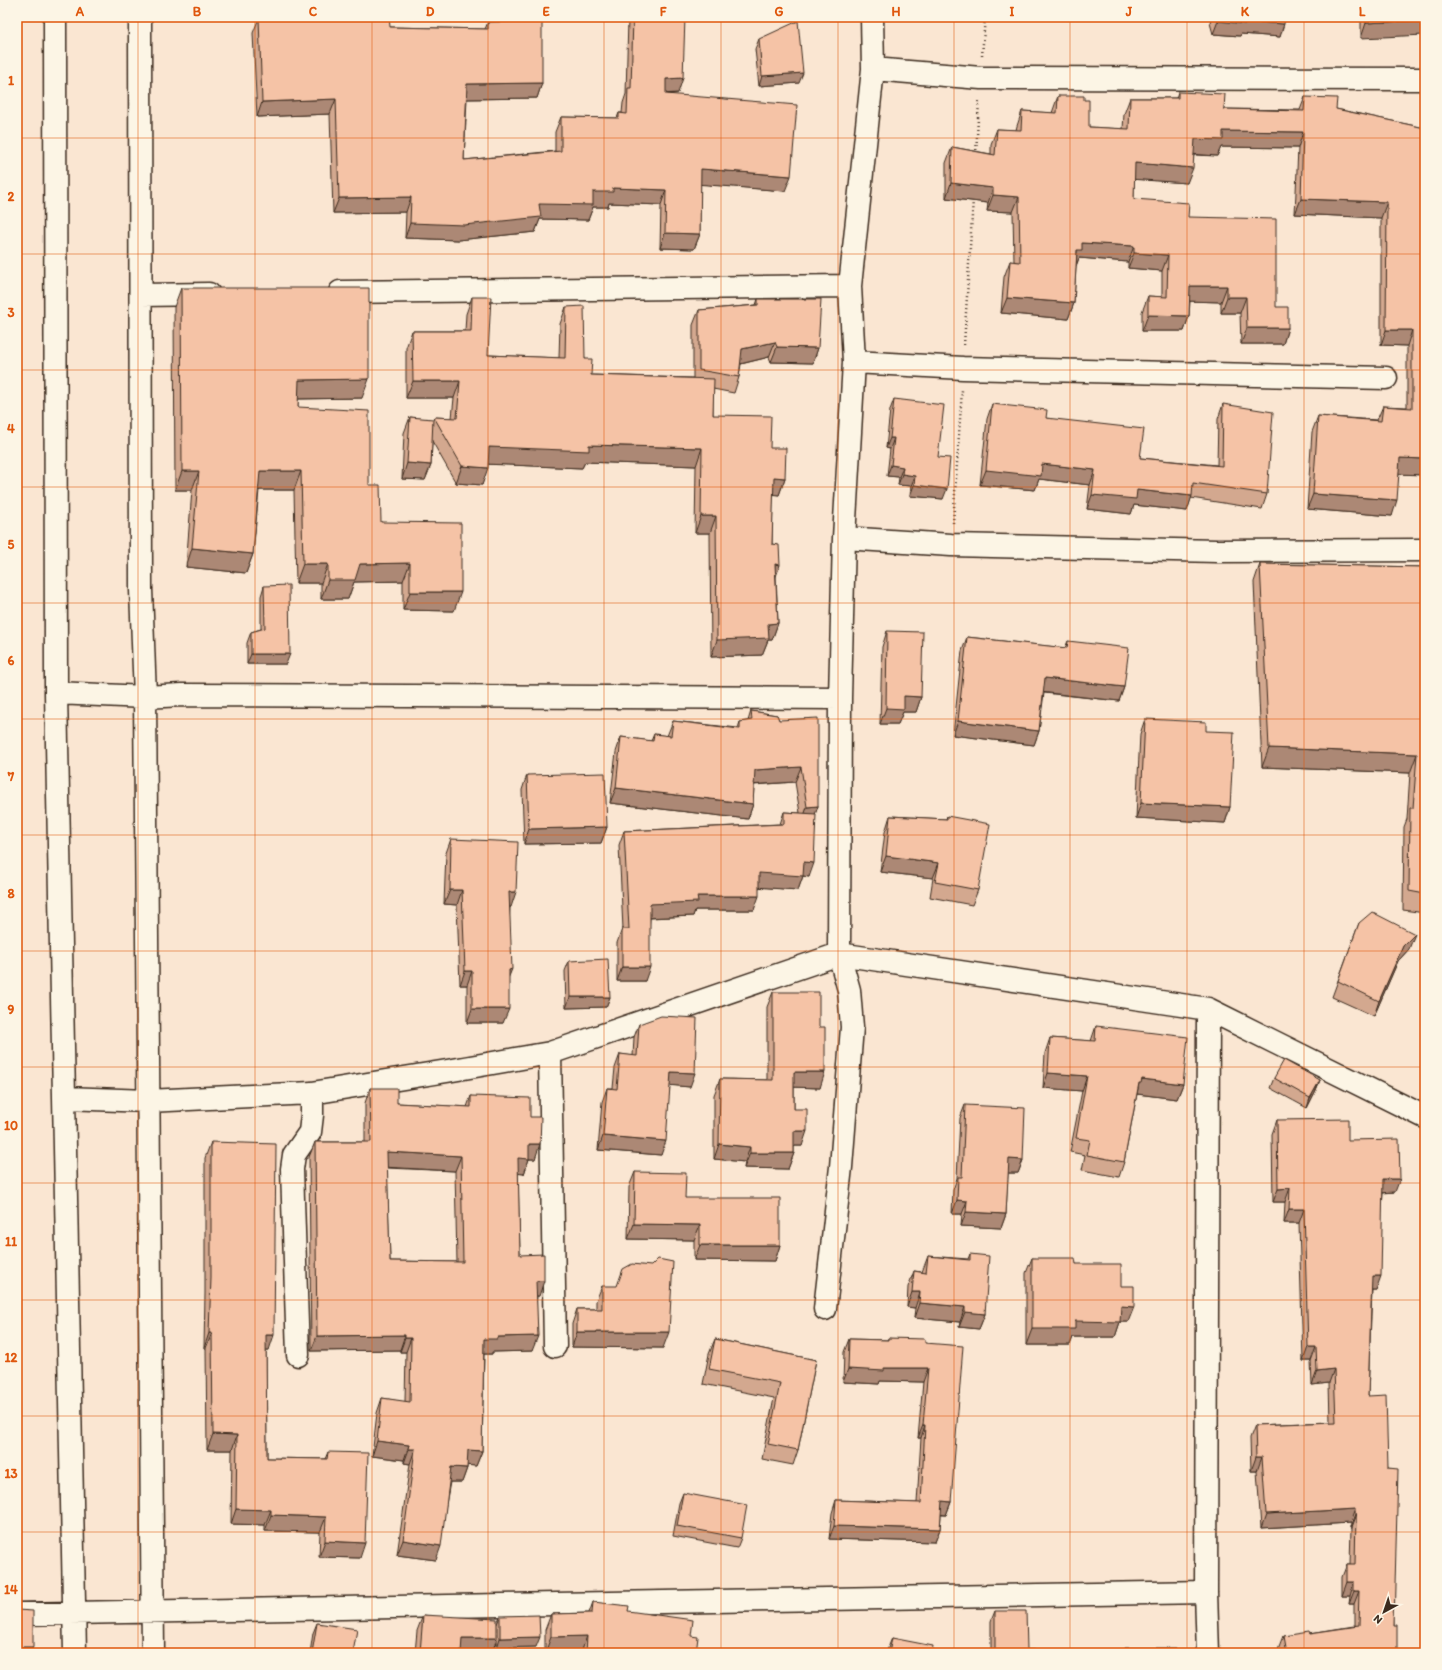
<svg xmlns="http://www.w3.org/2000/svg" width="1442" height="1670" viewBox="0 0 1442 1670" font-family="Itim,sans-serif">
<rect width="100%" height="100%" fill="#fae6d2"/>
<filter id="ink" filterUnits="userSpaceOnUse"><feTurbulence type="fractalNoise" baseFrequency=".025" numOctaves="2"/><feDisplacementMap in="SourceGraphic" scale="8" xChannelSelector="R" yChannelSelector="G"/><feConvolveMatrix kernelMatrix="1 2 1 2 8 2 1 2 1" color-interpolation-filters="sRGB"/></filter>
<g filter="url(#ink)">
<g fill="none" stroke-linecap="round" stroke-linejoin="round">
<!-- minor casing -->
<g stroke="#3b2a1e" stroke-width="25">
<path id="minor" d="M55,17L56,693L75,1653
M140,17L141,589L145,697L153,1653
M873,69L981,78L1425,79
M340,292L850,286
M141,295L209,294
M854,362L963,368L1386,378
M844,538L951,545L1217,551L1425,550
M56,693L145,697L182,695L840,698
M550,1053L555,1346
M65,1098L148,1101L312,1093L447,1071L550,1053L839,954L1208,1009L1425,1117
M825,1309L841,1167L852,1027L849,990L839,954L840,698L844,538L854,362L850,286L873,69L872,17
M298,1355L292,1169L294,1155L310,1132L312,1115V1093
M17,1614L1206,1592
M1208,1653L1206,1592L1208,1009"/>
</g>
<!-- path -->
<path stroke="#3b2a1e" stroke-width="2.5" stroke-dasharray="1 3" stroke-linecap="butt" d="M982,56L985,17
M976,154L979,101
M964,345L973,199
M953,523L962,390"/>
<!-- minor -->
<use href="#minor" stroke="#fcf5e5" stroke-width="22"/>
</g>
<!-- wall -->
<path fill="#d3a88f" stroke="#3b2a1e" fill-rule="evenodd" d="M629,17H633L678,93L668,94L785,191L700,184V234L694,249L660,248L661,205L609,203L608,207H593L588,220L540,219L535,232L458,240L405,238L406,212L333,213L330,114L257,117L253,33L259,18L390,27L485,29L488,22L542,83L537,98L467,99L464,160L555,151V132L561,117L617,118L619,113H622L623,103L626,94L628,19Z
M1211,17H1286H1285L1280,37L1241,34L1240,36L1213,34L1210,23Z
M1361,17H1425L1361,38Z
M759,39L799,83L759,86L755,49Z
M1178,92L1224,109L1300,110L1305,97L1336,109L1425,128V475L1399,474L1392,516L1307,509L1312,432L1318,416L1377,420L1383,406L1407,407V346L1381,345V218L1295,214L1298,148L1221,147L1217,156L1194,155L1187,183L1134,179V199L1188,217L1276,307L1288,328L1283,344H1241L1240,313H1221V302L1190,301L1189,316L1184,331H1142V312L1148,296L1162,297V271L1128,268V262L1079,258L1076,266L1074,303L1068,319L1001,313L1004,277L1010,261L1014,262L1013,212L987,211L988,203L946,198V163L952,147L991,154V144L997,129L1016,130L1017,126L1022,111L1052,113L1058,96L1084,100L1089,127L1123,129L1124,114L1130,98H1176Z
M181,288L362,398L298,399V407L369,485L381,522L454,611L403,610V581L354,582L348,599H321V583H296L294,490H259L253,554L246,573L186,567L192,490H175L174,307Z
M472,297L488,355L559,358L560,324L566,307L591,375L693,378V325L699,310L756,305L758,299L818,348L813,363L771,362L769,357L741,364L739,377L734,393L713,389V415L770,448L785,478L779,495L773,494L772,544L776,576L778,623L772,640H768L762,655L711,657L710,533H695L696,466L585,462L582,468L488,464L482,485L456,483L432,441L431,465L425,480L402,479L404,433L410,417L433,420L434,417L452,418L454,398H406V348L412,331H465L466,314Z
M894,399L938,457L943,499L910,496L911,486L898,485L899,477L887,476L890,449L886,448L890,410Z
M992,404L1046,418L1140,458L1217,465L1218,419L1223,404L1267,494L1262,509L1191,498L1187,511L1134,505L1131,514L1087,509L1090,485L1039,479L1035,490L980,485L987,419Z
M1260,564L1425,567V913L1403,910L1404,827L1407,819L1410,773L1262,767L1254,582Z
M264,586L286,664H247V643L251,632L261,629V596Z
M887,631L921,697L916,712H903L898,724H880L882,647Z
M967,637L1065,648L1068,641L1124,687L1119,701L1044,693L1039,731L1034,745L953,735L962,651Z
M751,711L777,715L818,806L815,814L809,877L803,876L798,890L759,887L754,910H695L693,916L650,918L645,981H617V943L622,929H623L619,845L624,831L780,824L784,812L800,813L795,782L754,785L753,804L748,819L610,803L616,752L621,737L651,741L654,734L667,736L673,721L738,728L740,722L748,721Z
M1145,719L1206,731L1230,807L1225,823L1136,818L1140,734Z
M527,775L607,827L601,843L524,844L522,790Z
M890,816L946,819L947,816L978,890L972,905L930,897L933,878L880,872L885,832Z
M451,839L511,907H510L503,1023H467V985H460L457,905L444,904L446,853Z
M1359,923L1409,949L1398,961L1374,1016L1332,997Z
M569,961L610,997L606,1007L566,1008L565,971Z
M773,992L819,1027L820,1088L794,1087V1109L802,1146H794V1153L788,1169L744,1168L745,1162L714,1159V1095L720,1079L767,1080V1007Z
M639,1024L690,1087L670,1085L661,1155L598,1150L602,1102L607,1088H613L615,1068L620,1054L633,1056L634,1037Z
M1096,1026L1183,1084L1177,1099L1137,1094L1124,1162L1119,1177L1082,1170L1085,1155L1070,1152L1082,1091L1043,1088L1045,1053L1050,1038L1091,1041Z
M1274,1078L1320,1080L1316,1090L1307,1108L1270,1088Z
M370,1088L397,1103L467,1107L471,1096L530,1117L535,1159H529L524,1174L518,1173L520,1255L539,1296H537L532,1351L492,1352V1354H484L482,1451L476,1466L467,1465V1468L462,1482H450L436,1560L397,1555L410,1464L404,1463V1460L372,1456L377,1413L382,1398L405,1402L406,1352H400V1350L311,1351L309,1157L315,1142H365V1103ZM387,1168L455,1171L457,1262L390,1261Z
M965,1105L1023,1160L1018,1173H1008L1006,1214L1001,1228L961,1226L962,1214H952L953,1190L957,1178L960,1118Z
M1277,1120L1348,1140L1395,1192L1383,1193L1376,1290H1372L1368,1396L1388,1468L1394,1625L1397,1653H1279L1278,1649L1283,1636L1310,1634L1354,1627V1604H1349L1350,1596H1342V1577L1347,1564H1350L1351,1528H1350V1523L1261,1528L1257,1471H1251L1250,1438L1255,1425L1330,1422L1329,1383L1312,1385L1311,1361H1303L1299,1223H1284L1285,1202H1273L1272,1134Z
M211,1142L269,1350H266L267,1458L325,1459L328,1452L360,1558L319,1557L320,1532L265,1531V1525L231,1524L232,1450H207L206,1348H204L205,1293V1158Z
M635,1172L685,1198L780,1245L775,1261L694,1260V1240L628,1239L629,1187Z
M970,1254L985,1314L979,1329L959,1327L960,1322L914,1318L915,1308L907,1307L908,1287L914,1271L922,1272L928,1256L968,1259Z
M1032,1258L1076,1264L1121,1286L1128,1322H1120L1115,1337H1073L1070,1345H1026V1273Z
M602,1286L663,1348L572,1347V1324L577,1309H596V1301Z
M888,1338L925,1343L951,1502L946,1515H941L940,1529L935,1542L829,1539L832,1513L836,1500L917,1503L921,1438H918L923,1382L880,1381L879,1384L843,1382L844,1352L849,1339L888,1340Z
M715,1339L816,1360L798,1450L793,1465L762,1459L774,1398L703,1384L709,1354Z
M683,1493L741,1538L737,1548L673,1536L679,1503Z
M593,1602L628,1611L691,1636L696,1653H545V1630L551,1614L589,1613Z
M995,1611L1027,1650L1035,1653H982L983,1651L991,1650V1621Z
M423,1615L497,1624L500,1616L536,1647L497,1648V1639L492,1653H415L417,1631Z
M317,1623L353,1653H310L313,1633Z
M892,1638L932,1653H886Z"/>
<!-- shaded-wall -->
<path fill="#ac8874" stroke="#3b2a1e" d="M1425,20V35L1361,38L1366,23Z
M1218,21H1245L1284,24L1280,37L1241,34L1240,36L1213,34Z
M803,73L799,83L759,86L762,76Z
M683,78L678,93L660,94L666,79Z
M542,83L537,98L462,99L467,84Z
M336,99L330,114L257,117L262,102Z
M1223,131L1303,132L1298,148L1221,147L1217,156L1189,154L1195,139Z
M1135,163L1193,168L1187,183L1129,179Z
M701,169L791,176L785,191L695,184Z
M951,183L993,188L988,203L946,198Z
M613,188L666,190L661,205L609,203L608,207H593L588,220L540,219L535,232L458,240L405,238L410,223L539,204Z
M993,195L1019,197L1013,212L987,211Z
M411,197L406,212L333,213L339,198Z
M1301,199L1387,202L1381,218L1295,214Z
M665,233L700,234L694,249L660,248Z
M1082,243L1134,246L1128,262L1079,258L1076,266L1077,250Z
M1134,253L1168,255L1162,271L1128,268Z
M1190,286H1227L1221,302L1184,301Z
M1227,297H1246L1240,313H1221Z
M1007,298L1074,303L1068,319L1001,313Z
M1148,315L1189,316L1184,331H1142Z
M1247,328H1288L1283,344H1241Z
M1386,330H1412L1407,346L1381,345Z
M775,342L769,357L736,365L742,349Z
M777,347L818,348L813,363L771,362Z
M369,379L362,398L292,399L299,380Z
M413,381H460L454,398H406Z
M890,438H894L890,449L886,448Z
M589,445L702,448L696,466L585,462L582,468L483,464L489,447Z
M1400,458L1425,459V475L1395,474Z
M407,463L431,465L425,480L402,479Z
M1042,464L1095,470L1090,485L1039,479L1035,490L980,485L986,470Z
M891,465L903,467L899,477L887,476Z
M462,466L488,468L482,485L456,483Z
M182,471H199L192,490H175Z
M260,471H301L294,490H254Z
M902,474L915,476L911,486L898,485Z
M774,477L785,478L779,495L767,494Z
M914,485L947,489L943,499L910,496Z
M1137,490L1192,496L1187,511L1134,505L1131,514L1087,509L1092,495Z
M1313,494L1397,500L1392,516L1307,509Z
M701,516H716L710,533H695Z
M192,548L253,554L246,573L186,567Z
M410,563L403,581L354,582L348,599H321L328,580L360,564Z
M303,564H328L321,583H296Z
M775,564L780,565L774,582Z
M410,592H461L454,611L403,610Z
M778,623L772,640H768L762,655L711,657L717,640L768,624Z
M251,654H290L286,664H247Z
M1045,678L1124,687L1119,701L1040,692Z
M904,696L921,697L916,712H903L898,724H880L886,708Z
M958,721L1039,731L1034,745L953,735Z
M1269,748L1417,754L1410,773L1262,767Z
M801,767L795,782L749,785L755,770Z
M616,788L753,804L748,819L610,803Z
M1141,803L1230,807L1225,823L1136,818Z
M818,806L813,821L802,822L807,807Z
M607,827L601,843L524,844L529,829Z
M886,856L939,863L933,878L880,872Z
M804,862L814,863L809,877L803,876L798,890L754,887L759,873Z
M450,890H462L457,905L444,904Z
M509,892H516L511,907H504Z
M697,896H759L754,910H695L693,916L645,918L650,904Z
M1415,934L1409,949L1398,961L1374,1016L1379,1001L1403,946Z
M622,967H650L645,981H617Z
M512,969L506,984L509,970Z
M465,971H472L467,985H460Z
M570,997H610L606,1007L566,1008Z
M472,1009H509L503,1023H467Z
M671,1072L695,1073L690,1087L666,1085Z
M794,1072H825L820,1088L789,1087Z
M1048,1073L1087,1076L1082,1091L1043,1088Z
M1142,1079L1183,1084L1177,1099L1137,1094L1139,1083Z
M1320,1080L1316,1090L1307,1108L1310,1098Z
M794,1131H807L802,1146H788Z
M603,1136L666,1141L661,1155L598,1150Z
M529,1144H540L535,1159H529L524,1174L512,1173L518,1158Z
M719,1144L750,1147L745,1162L714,1159Z
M387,1152L461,1156L455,1171L382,1167Z
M750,1153H794L788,1169L744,1168Z
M1009,1159L1023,1160L1018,1173H1004Z
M1383,1179H1400L1395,1192L1378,1193Z
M1290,1188L1285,1202H1273L1278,1189Z
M957,1200L967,1201L962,1214H952Z
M1289,1209H1304L1299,1223H1284Z
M966,1212L1006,1214L1001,1228L961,1226Z
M634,1224L700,1225L694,1240L628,1239Z
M700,1245H780L775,1261L694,1260Z
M1372,1276H1381L1376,1290H1367Z
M536,1281H544L539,1296H531Z
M912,1292H920L915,1308L907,1307Z
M919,1303L965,1307L960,1322L914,1318Z
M1121,1306L1134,1307L1128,1322H1120L1115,1337H1073L1070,1345H1026L1032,1329L1075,1321Z
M965,1312L985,1314L979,1329L959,1327Z
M577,1332H669L663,1348L572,1347Z
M209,1333H212L206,1348H204Z
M266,1335H274L269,1350H260Z
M405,1335L400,1350L311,1351L317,1336Z
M538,1336L532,1351L492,1352V1354H479L484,1339L497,1337Z
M405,1338H411L406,1352H400Z
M1308,1347H1316L1311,1361H1303Z
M884,1368H928L923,1382L880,1381L879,1384L843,1382L848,1369Z
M1334,1369L1329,1383L1312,1385L1317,1371Z
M923,1425H925L921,1438H918Z
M213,1434L237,1435L232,1450H207Z
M377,1441L409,1445L404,1460L372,1456Z
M409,1449H415L410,1464L404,1463Z
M468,1450L482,1451L476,1466L462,1465Z
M1256,1457H1262L1257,1471H1251Z
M451,1467L467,1468L462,1482H446Z
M942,1501L951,1502L946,1515L937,1514Z
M236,1509L271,1510L265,1525L231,1524Z
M1355,1509L1350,1523L1261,1528L1266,1514Z
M271,1515L326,1517L320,1532L265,1531Z
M1355,1515H1356L1351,1528H1350Z
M834,1526L940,1529L935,1542L829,1539Z
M403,1540L441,1546L436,1560L397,1555Z
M325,1541L365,1543L360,1558L319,1557Z
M1347,1582H1354L1350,1596H1342Z
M1354,1591H1359L1354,1604H1349Z
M587,1636L581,1653H545L551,1637Z
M540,1637L536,1647L497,1648L500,1638Z
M462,1638H497L492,1653H456Z
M17,1647H33L31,1653H17Z"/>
<!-- building -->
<path fill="#f5c3a6" stroke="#3b2a1e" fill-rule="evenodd" d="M285,17H389L390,27L488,29V22L542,21V83L467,84L464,160L561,151V117L619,118V113L627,114L628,88H631L633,17H685L683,78L666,79V94L797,105L791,176L701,169L700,234L665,233L666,190L613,188V192H593V205L539,204L541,217L464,225L410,223L411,197L339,198L336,99L262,102L259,18Z
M1217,17H1285L1284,24L1245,21V24L1218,21Z
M1366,17H1425V20L1366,23Z
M798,21L803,73L762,76L759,39Z
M1178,92L1225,94L1224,109L1304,111L1305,97L1337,98L1336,109L1425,128V459L1400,458L1397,500L1313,494L1318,416L1381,421L1383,406L1412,408V330H1386L1387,202L1301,199L1303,132L1223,131V140L1195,139L1193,168L1135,163L1134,199L1189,203L1188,217L1276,219V307H1288V328H1247L1246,297H1227V286H1190L1189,316L1148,315V296L1167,297L1168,255L1134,253V246L1082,243V250H1077L1074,303L1007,298L1010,261L1020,262L1019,197L993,195V188L951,183L952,147L995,155L997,129L1021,130L1022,111L1057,113L1058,96H1084V100H1089V127L1129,129L1130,98H1178Z
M181,288H369V379L299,380L298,407L369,411V485H380L381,522L461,523V592H410V563L360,564L355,580H328V564H303L301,471H260L253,554L192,548L199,471H182Z
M472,297H491L488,355L565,358L566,307L584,306L585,359H592L591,375L714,379L713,415L771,416L770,448H786L785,478L774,477L772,544L779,545L780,565L775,564L778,623L768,624L769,638L717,640L716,516H701L702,448L589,445V451L489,447L488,468L462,466L434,417L457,418L460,381H413L412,331H471Z
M758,299H821L818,348L777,347L775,342L742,349L739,377L699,370V310L758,305Z
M894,399L944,405L938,457L950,458L947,489L914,485L915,476L902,474L903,467L891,465L894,438H890Z
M992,404L1047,410L1046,418L1144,429L1140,458L1222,466L1223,404L1273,412L1267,494L1193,483L1192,496L1137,490L1136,499L1092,495L1095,470L1042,464L1041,476L986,470Z
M410,417L433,419L431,465L407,463Z
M1260,564L1425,567V894L1409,891L1410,808H1413L1417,754L1269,748Z
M289,585L290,654H251V632L265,628L264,586Z
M887,631L923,632L921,697L904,696V709L886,708Z
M967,637L1067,648L1068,641L1129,648L1124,687L1045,678L1039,731L958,721Z
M751,711L777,715L779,720L818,718V806L807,807L801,767L755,770L753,804L616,788L621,737L653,741L654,734L671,736L673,721L740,729V722L752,720Z
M1145,719L1206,722V731L1234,732L1230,807L1141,803Z
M605,773L607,827L529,829L527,775Z
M784,812L816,814L814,863L804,862L803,876L759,873V896H697L698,902L650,904V967H622V929H629L624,831L784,824Z
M890,816L947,819V816L990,824L978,890L935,882L939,863L886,856Z
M451,839L518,842L516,892H509L512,969L509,970V1009H472V971H465L462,890H450Z
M1372,912L1415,934L1403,946L1379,1001L1338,981L1359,923Z
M608,959L610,997H570L569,961Z
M773,992H819V1027H825V1072H794V1109H807V1131H794V1153H750V1147L719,1144L720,1079L773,1080Z
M661,1016L697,1018L695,1073L671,1072L666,1141L603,1136L607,1088L617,1089L620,1054L637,1056L639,1024Z
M1096,1026L1188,1037L1183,1084L1142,1079L1141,1083H1139L1124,1162L1087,1155L1090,1140L1076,1138L1087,1076L1048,1073L1050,1038L1095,1041Z
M1284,1060L1320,1080L1310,1098L1274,1078Z
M370,1088H397V1103L471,1107V1096L530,1098V1117H541L540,1144H529V1159L518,1158L520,1255L544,1254V1281H536L538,1336L497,1337V1339H484L482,1451L468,1450L467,1468L451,1467L441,1546L403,1540L415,1449H409V1445L377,1441L382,1398L410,1402L411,1338H405V1335L317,1336L315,1142H371ZM387,1152L461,1156L463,1262L390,1261Z
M965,1105L1025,1108L1023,1160L1009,1159L1006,1214L966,1212L967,1201L957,1200L958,1177H962Z
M1348,1119V1140L1399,1139L1400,1179H1383L1381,1276H1372L1368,1396L1386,1395L1388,1468L1398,1469L1394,1625H1397V1653H1312V1652L1286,1653L1283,1636L1309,1632L1310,1634L1358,1627L1359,1591H1354V1582H1347V1564H1355L1356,1515H1355V1509L1266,1514L1262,1457H1256L1255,1425L1336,1422L1334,1369L1317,1371L1316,1347H1308L1304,1209H1289L1290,1188L1278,1189L1277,1120Z
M211,1142L276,1144L274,1335H266L267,1458L327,1459L328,1452L368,1453L365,1543L325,1541L326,1517L271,1515V1510L236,1509L237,1435L213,1434L212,1333H209L211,1278Z
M635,1172L686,1173L685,1198H780V1245H700V1225L634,1224Z
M970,1254L989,1256L985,1314L965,1312V1307L919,1303L920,1292H912L914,1271L926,1273L928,1256L970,1260Z
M1032,1258H1075L1076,1264H1121V1286H1134V1307L1121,1306L1120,1322L1075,1321V1329H1032Z
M658,1259L673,1262L669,1332H577V1309H602V1286H617L623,1269L632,1264L651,1266Z
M888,1338L925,1339V1343L963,1346L951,1502L942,1501L940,1529L834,1526L836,1500L921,1503L925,1425H923L928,1368H884V1371L848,1369L849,1339L888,1340Z
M715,1339L816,1360L798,1450L768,1444L780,1383L709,1369Z
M683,1493L747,1505L741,1538L677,1526Z
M593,1602L629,1606L628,1611L693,1620L691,1636L698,1637L696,1653H586L587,1636L551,1637V1614L592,1613Z
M17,1610L33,1611V1647H17Z
M995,1611H1026L1027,1650H1035V1653H983V1651L995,1650Z
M423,1615L497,1619V1638H462L461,1653H420Z
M539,1615L540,1637L500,1638V1616Z
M317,1623L357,1629L353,1653H312Z
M892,1638L933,1646L932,1653H889Z
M1125,1648H1176V1653H1125Z"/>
</g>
<!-- grid -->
<path fill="none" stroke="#df570d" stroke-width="1" stroke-opacity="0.55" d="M138,17V1653M255,17V1653M372,17V1653M488,17V1653M604,17V1653M721,17V1653M838,17V1653M954,17V1653M1070,17V1653M1187,17V1653M1304,17V1653M17,138H1425M17,254H1425M17,370H1425M17,487H1425M17,603H1425M17,719H1425M17,835H1425M17,951H1425M17,1067H1425M17,1183H1425M17,1300H1425M17,1416H1425M17,1532H1425"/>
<!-- margin -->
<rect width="1442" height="1670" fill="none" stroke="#fcf5e5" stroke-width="44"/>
<!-- north arrow -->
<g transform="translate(1384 1612) rotate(220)" stroke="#fcf5e5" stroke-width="3" paint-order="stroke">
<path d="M0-3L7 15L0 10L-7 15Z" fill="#3b2a1e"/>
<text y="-6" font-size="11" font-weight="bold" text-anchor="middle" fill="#3b2a1e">N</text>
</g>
<rect x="22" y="22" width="1398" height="1626" fill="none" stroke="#df570d" stroke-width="1.5"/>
<g font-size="13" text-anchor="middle" font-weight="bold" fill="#df570d">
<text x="80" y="16">A</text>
<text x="197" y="16">B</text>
<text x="313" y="16">C</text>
<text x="430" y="16">D</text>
<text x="546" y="16">E</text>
<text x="663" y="16">F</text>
<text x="779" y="16">G</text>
<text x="896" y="16">H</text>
<text x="1012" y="16">I</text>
<text x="1129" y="16">J</text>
<text x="1245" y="16">K</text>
<text x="1362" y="16">L</text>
<text x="11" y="85">1</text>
<text x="11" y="201">2</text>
<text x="11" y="317">3</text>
<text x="11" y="433">4</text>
<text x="11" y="549">5</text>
<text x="11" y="665">6</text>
<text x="11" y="781">7</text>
<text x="11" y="898">8</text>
<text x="11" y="1014">9</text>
<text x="11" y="1130">10</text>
<text x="11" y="1246">11</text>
<text x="11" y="1362">12</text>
<text x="11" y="1478">13</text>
<text x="11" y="1594">14</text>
</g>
</svg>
